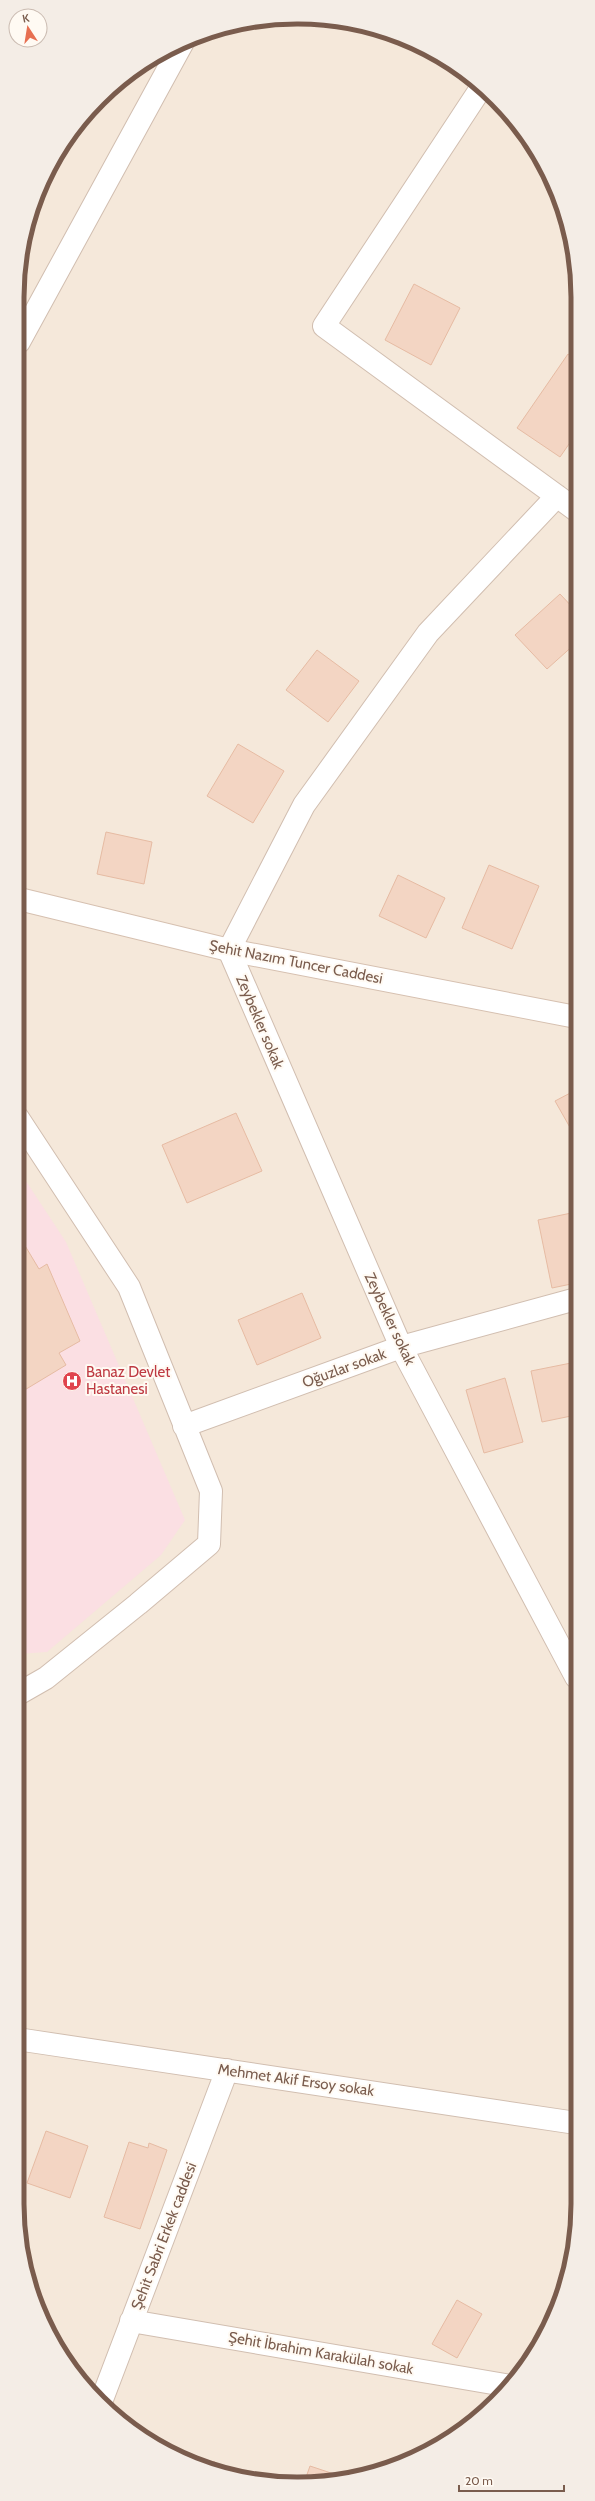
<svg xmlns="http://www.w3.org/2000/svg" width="595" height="2501" viewBox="0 0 595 2501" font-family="Cabin,sans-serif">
<rect width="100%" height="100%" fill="#fdf6ec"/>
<!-- residential -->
<path fill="#f5e8da" d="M279,18L334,19L422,46L496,99L549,174L576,261V2240L563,2294L540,2344L509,2388L468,2426L387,2469L334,2482L279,2483L225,2474L173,2455L127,2426L87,2389L38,2311L22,2258L17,2203L19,261L32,207L55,157L87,112L127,75L174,46L225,27Z"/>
<!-- medical -->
<path fill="#fbdfe3" d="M18,1169L66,1242L185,1520L161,1555L47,1652L18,1654Z"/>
<!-- building -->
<path fill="#f3d5c3" stroke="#e6bba3" d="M414,284L460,308L431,365L385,340Z
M568,354L576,359V434L560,457L517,428Z
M560,594L576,611V643L547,669L515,635Z
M317,650L359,681L328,722L286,690Z
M238,744L284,771L253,823L207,796Z
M106,832L152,842L144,884L97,874Z
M489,865L539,886L512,949L462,928Z
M398,875L445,898L426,938L379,916Z
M576,1090V1138L555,1101Z
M236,1113L262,1171L187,1203L162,1145Z
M576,1212V1283L552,1288L538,1220Z
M18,1234L39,1269L47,1264L80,1341L59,1353L66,1365L18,1394Z
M302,1293L321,1338L257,1365L238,1320Z
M576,1362V1415L542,1422L531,1371Z
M505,1378L523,1442L484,1453L466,1390Z
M46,2131L88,2146L70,2198L27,2183Z
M129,2142L148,2148L149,2143L167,2150L140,2229L104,2217Z
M457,2300L482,2314L457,2358L432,2344Z
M179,2457L215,2462L214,2470Z
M310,2466L346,2478L334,2482L304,2483Z"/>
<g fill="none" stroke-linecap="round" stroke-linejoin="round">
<!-- street casing -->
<g stroke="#d1beb0" stroke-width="24">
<path id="street" d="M481,88L324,326L576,510
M19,342L183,42
M557,496L428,633L304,805L229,950L401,1347L576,1677
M184,1426L401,1347L576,1299
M18,1694L46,1678L138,1604L209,1544L211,1491L129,1287L18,1118
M17,2039L576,2123
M131,2321L510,2386
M101,2402L227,2070"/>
</g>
<!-- secondary casing -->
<g stroke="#d6c0b0" stroke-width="24">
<path id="secondary" d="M19,899L229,950L576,1017"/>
</g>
<!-- street -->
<use href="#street" stroke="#fff" stroke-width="22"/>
<!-- secondary -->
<use href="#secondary" stroke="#fff" stroke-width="22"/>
</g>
<!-- icons -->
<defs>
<g id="hospital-disc" transform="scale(1)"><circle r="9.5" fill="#e0444e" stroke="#fffaf3"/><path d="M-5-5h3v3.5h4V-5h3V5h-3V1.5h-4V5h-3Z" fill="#fff"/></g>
</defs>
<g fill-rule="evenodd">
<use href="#hospital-disc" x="72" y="1381"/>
</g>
<g text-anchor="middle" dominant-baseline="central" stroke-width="4" stroke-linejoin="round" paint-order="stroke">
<!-- street labels -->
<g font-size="15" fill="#7a5c4d" stroke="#fffaf3">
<text transform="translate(296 962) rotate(11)">Şehit Nazım Tuncer Caddesi</text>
<text transform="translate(260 1022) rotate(67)">Zeybekler sokak</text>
<text transform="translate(390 1319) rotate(65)">Zeybekler sokak</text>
<text transform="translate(344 1368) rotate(-20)">Oğuzlar sokak</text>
<text transform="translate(296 2080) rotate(8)">Mehmet Akif Ersoy sokak</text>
<text transform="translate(164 2236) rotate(-69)">Şehit Sabri Erkek caddesi</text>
<text transform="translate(321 2353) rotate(10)">Şehit İbrahim Karakülah sokak</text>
</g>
<!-- health labels -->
<g font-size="15" fill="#be3a42" stroke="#fffaf3" text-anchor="start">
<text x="86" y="1372">Banaz Devlet<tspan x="86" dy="17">Hastanesi</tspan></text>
</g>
</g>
<!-- crop -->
<path d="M0 0H595V2501H0ZM297 24H298A273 273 0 0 1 571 297V2204A273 273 0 0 1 298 2477H297A273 273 0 0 1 24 2204V297A273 273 0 0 1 297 24Z" fill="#f4ede6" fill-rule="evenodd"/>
<path fill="none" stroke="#7a5c4d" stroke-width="5" d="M297 24H298A273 273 0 0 1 571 297V2204A273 273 0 0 1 298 2477H297A273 273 0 0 1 24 2204V297A273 273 0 0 1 297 24Z"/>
<!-- north arrow -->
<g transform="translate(28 28) rotate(348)"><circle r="19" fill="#fffaf3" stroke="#cabbb1"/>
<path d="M0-3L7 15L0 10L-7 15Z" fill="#e76f51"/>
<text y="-6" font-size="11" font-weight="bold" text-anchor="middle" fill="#7a5c4d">K</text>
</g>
<!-- scale -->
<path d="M459 2485v6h105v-6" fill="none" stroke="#7a5c4d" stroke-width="2"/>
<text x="465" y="2485" font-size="12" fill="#7a5c4d" stroke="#fffaf3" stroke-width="3" paint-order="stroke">20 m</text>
</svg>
